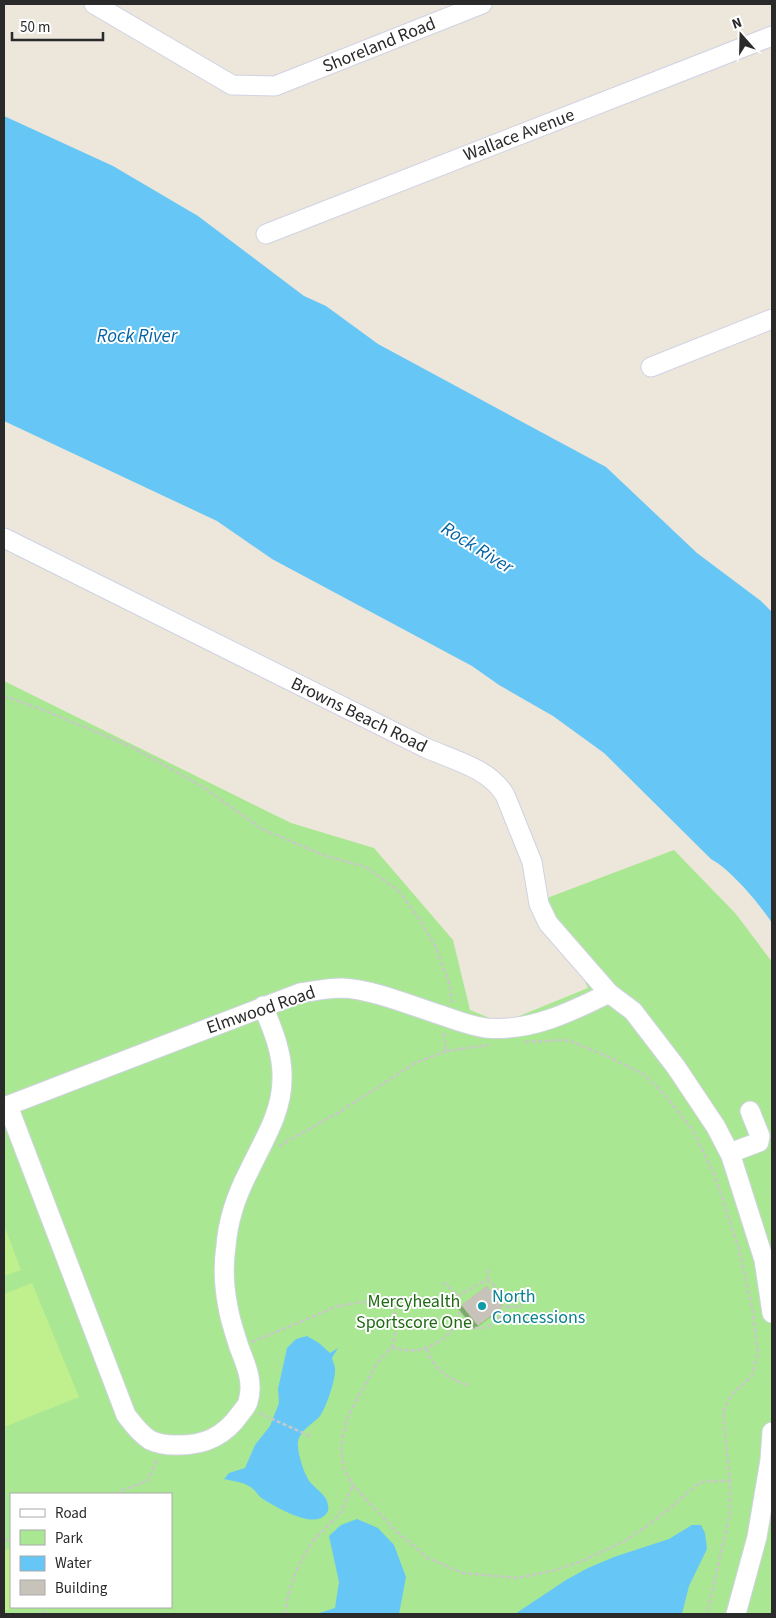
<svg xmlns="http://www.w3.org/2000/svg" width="776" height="1618" viewBox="0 0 776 1618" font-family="'Source Sans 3',sans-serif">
<defs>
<filter id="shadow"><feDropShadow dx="-3.5" dy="3.5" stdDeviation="0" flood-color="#0004"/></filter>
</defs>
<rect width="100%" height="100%" fill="#ede6da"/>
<!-- green -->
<path fill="#aae793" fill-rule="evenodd" d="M4,681L291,823L374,848L453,940L470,1010L502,1023L588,988L547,898L674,850L736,914L772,962V1614H4ZM11,1494H171V1607H11Z"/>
<!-- pitch -->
<path fill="#c0f08e" d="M4,1225L21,1270L4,1276Z
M32,1283L79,1397L4,1427V1294Z
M11,1548V1607H15L4,1611V1551Z"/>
<!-- water -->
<path fill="#66c7f6" d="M4,116L113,166L198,216L304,296L326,306L378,344L606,467L697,553L761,601L772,612V923C759,903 731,870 711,859L604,753L553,716L499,685L472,666L272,559L217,521L4,421Z
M307,1336L319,1343L330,1353L338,1348L332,1358C333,1362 335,1366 335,1369C336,1379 326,1408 320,1416C313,1424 300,1430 298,1442C297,1452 303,1470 308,1479C313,1488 327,1494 328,1505C329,1510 328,1512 325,1515C313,1529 276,1507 263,1499C258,1496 256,1491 252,1488C244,1482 233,1481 224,1479L229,1473L245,1468L255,1445L270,1426L279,1403L278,1389L287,1348L296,1339Z
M357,1519L378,1528L394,1545L406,1577L399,1614H316L335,1608L339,1582L329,1536L341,1525Z
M692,1525H701L705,1533L707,1549L689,1586L682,1614H515L566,1580L588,1568L614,1557L669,1539Z"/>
<!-- building -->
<path fill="#c8c3ba" stroke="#c8c2b4" filter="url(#shadow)" d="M487,1286L503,1306L478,1325L462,1305Z"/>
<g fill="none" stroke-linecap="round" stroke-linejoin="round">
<!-- minor casing -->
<g stroke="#d0d2e4" stroke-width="21">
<path id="minor" d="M94,4L232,85L275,86L482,4
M266,234L772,36
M651,367L772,319
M4,538L426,748C453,760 489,768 505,795L532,862L539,904L548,923L609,993L633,1011L676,1067L716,1127L731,1156L764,1260L772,1313
M8,1106L126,1415C133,1424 140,1434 150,1440C158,1444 167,1445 175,1445C203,1446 224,1437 240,1414C243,1410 247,1406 248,1402C254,1382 246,1365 239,1347C235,1334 230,1320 228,1307C224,1287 223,1266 226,1246C228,1220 237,1194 249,1171C263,1141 282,1113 282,1079C283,1054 273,1030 263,1006
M4,1107L300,993C314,991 328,988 342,988C372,989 412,1006 441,1015C455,1020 471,1026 486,1028C530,1032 571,1012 609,993
M730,1153L759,1142L760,1136L750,1111
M736,1614L757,1537L770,1460L772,1432"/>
</g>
<!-- path -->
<path stroke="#c8c8c8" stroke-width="2.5" stroke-dasharray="4 2.5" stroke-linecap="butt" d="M4,696L46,711L132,747L203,787L262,829L326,856L366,867L399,891L420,920L435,945L450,985L452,1003
M445,1033L444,1036L446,1051L489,1045
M525,1042L567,1040L607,1056L643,1074L665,1095L692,1129L715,1176L739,1249L753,1312L758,1353L752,1376L731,1395L723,1412L730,1481V1513L707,1614
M279,1146L341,1111L415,1063L446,1051
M487,1280L489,1267
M443,1282L458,1296
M507,1307L522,1306
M252,1342L338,1306L388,1298L394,1300L396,1329L392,1347L377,1363L348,1416L343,1435L341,1448L344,1470L353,1485L397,1532L428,1558L463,1573L518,1578L552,1571L580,1562L623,1542L657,1519L699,1483L709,1481H730
M392,1347C413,1354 427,1350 444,1338C449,1334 453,1328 459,1326C467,1323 470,1328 478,1328C492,1329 501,1318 507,1307C505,1296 497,1286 487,1281L480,1283L458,1296L457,1304L462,1325
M427,1349C433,1370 451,1380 470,1386
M259,1413L310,1436
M116,1494L123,1490L147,1481L158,1458
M4,1541L11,1539
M43,1614L47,1607
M285,1614L288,1595L297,1569L312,1542L342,1511L353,1485"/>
<!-- minor -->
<use href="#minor" stroke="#fff" stroke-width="19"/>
</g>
<!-- markers -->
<circle fill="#0f9aa8" stroke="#fff" stroke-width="2" cx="482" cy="1306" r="5"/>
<g text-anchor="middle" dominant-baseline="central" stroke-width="4" stroke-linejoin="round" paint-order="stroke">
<!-- street labels -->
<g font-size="18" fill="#2a2a2a" stroke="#fff">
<text transform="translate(379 45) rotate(-22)">Shoreland Road</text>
<text transform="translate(519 135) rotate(-21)">Wallace Avenue</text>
<text transform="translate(359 715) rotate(26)">Browns Beach Road</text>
<text transform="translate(261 1010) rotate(-19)">Elmwood Road</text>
</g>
<!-- culture labels -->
<g font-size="18" fill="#0d838f" stroke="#fff" text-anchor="start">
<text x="492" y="1296">North<tspan x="492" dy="21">Concessions</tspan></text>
</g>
<!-- park labels -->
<g font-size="18" fill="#226b15" stroke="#fff">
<text x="414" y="1301">Mercyhealth<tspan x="414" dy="21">Sportscore One</tspan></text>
</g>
<!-- water labels -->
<g font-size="19" font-style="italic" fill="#0463a3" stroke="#fff">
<text x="137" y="336">Rock River</text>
<text transform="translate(477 548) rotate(32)">Rock River</text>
</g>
</g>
<!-- border -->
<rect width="776" height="1618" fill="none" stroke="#2a2a2a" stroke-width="10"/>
<!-- legend -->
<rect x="10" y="1493" width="162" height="115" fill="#ffffff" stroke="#aaaaaa"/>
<rect x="20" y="1509" width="25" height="8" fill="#ffffff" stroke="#aaaaaa"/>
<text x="55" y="1518" font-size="15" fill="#2a2a2a">Road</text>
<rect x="20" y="1530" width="25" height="15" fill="#aae793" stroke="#aaaaaa"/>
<text x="55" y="1543" font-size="15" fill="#2a2a2a">Park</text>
<rect x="20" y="1556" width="25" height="15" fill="#66c7f6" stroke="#aaaaaa"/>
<text x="55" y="1568" font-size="15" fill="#2a2a2a">Water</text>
<rect x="20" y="1580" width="25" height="15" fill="#c8c3ba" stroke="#aaaaaa"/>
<text x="55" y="1593" font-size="15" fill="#2a2a2a">Building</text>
<!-- north arrow -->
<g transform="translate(741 35) rotate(340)" stroke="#ffffff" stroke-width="4" paint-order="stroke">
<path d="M0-4L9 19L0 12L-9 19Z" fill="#2a2a2a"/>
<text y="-8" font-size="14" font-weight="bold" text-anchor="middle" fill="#2a2a2a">N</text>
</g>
<!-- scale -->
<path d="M12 32v8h91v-8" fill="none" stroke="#2a2a2a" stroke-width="2.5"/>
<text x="20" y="32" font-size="15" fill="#2a2a2a" stroke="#ffffff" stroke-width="4" paint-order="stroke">50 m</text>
</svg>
